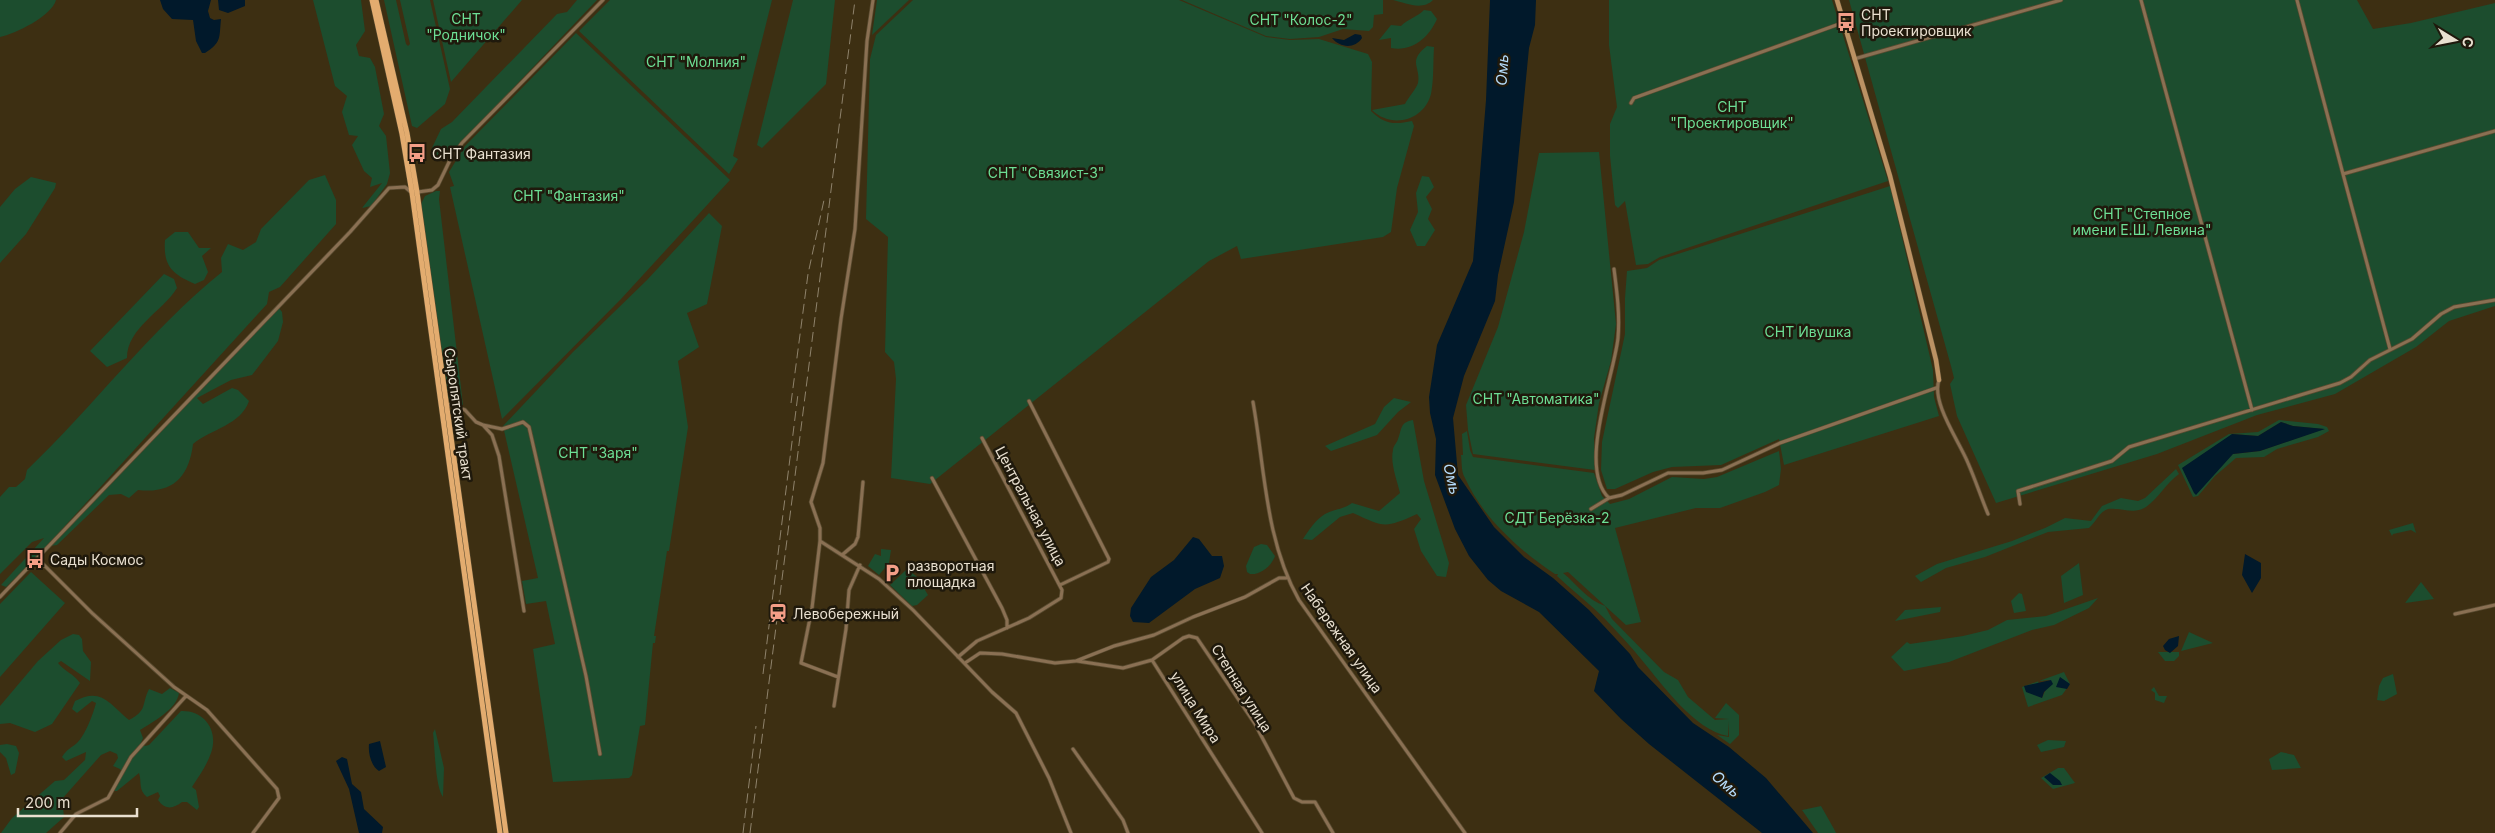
<svg xmlns="http://www.w3.org/2000/svg" width="2495" height="833" viewBox="0 0 2495 833" font-family="Inter,sans-serif">
<rect width="100%" height="100%" fill="#3d2f12"/>
<!-- green -->
<path fill="#1c4d2e" fill-rule="evenodd" d="M0,0H56C52,16 15,34 0,37Z
M313,0H361L365,31L356,45L359,56L370,58L375,67L384,114L379,126L386,136L390,173L387,184L371,206L362,208L382,183L370,187L372,178L364,171L352,145L358,136L349,135L342,112L347,96L335,86Z
M384,0H396L406,44L408,46L410,44L400,0H430L450,89L445,104L417,128L412,126Z
M433,0H522L451,82Z
M577,0H597L455,149L449,150L446,157L441,159L431,150L441,129L452,122L557,14L567,12Z
M610,0H772L733,156L738,159L729,174L579,31Z
M793,0H835L826,84L762,148L757,145Z
M877,0H909L872,35Z
M913,0H1179L1266,37L1290,40L1319,39L1368,54L1372,62L1371,111C1384,124 1394,125 1412,121L1414,126L1397,188L1391,232L1383,237L1241,259L1237,246L1209,261L930,484L891,478L896,379L894,362L885,352L888,237L866,219L870,59L876,35Z
M1182,0H1383V14L1374,15L1373,27L1369,31L1343,29L1319,37L1290,39L1266,36Z
M1393,0H1433C1422,11 1406,3 1393,0Z
M1609,0H1832L1888,181L1660,257L1648,264L1636,265L1625,201L1618,208L1615,205L1610,156V124L1617,107L1609,45Z
M1849,0H2357L2373,29L2411,23L2495,3V306L2449,321L2416,347L2335,394L2257,415L2157,454L1996,503L1957,416L1950,384L1954,378L1951,366Z
M1424,10L1431,11L1437,19C1429,37 1413,52 1391,48V38L1379,40L1391,25L1401,26C1408,19 1417,17 1424,10Z
M576,33L730,180L621,299L502,419L450,187L454,186L449,172L465,146Z
M1427,46L1434,47C1433,62 1434,79 1431,94C1424,121 1391,129 1372,110L1405,104C1408,98 1416,89 1418,83C1421,66 1407,62 1427,46Z
M1599,152L1616,324L1611,361L1599,403L1594,438L1595,470L1473,454L1468,430L1466,405L1498,327L1524,232L1539,153Z
M325,175L336,200V224L280,287L269,292L267,304L34,560L6,587L1,585L44,538L32,542L0,574V497L9,487H16L25,479L27,470C94,406 150,330 222,272L221,258L228,244L243,250L256,242L261,229L309,180Z
M1422,176L1429,177L1434,187L1426,197L1432,209L1428,219L1435,230L1425,246H1417L1410,230L1418,212L1416,193Z
M31,177L56,183L55,188L26,234L0,263V207L15,189Z
M1890,186L1933,370L1934,397L1939,416L1784,465L1779,439L1721,465L1672,467L1653,472L1615,489H1607L1601,470L1602,442L1625,334V298L1627,271L1647,268L1659,260Z
M436,191H440L439,199L463,405L451,404L449,401L421,204L425,196Z
M709,213L722,226L707,304L687,313L699,347L678,361L688,427L669,551H667L654,636H656L655,643H653L645,725L640,726L632,775L629,778L553,782L533,649L555,644L546,601L526,604L522,581L538,578L503,426L573,352L647,280Z
M175,232H188L199,248H211L202,256L208,272L204,280L195,284C172,274 163,266 165,240Z
M164,274L174,279L177,288C163,311 127,328 127,358L107,367L90,351Z
M278,307L282,312L283,322L278,341L252,375L231,380L197,398L203,404L232,388L238,390L249,401C241,425 211,429 193,444C189,477 173,494 138,490L129,498L121,494L109,495L57,545L50,546Z
M1394,398L1411,402L1398,412L1377,435L1331,451L1325,446L1375,424L1384,407Z
M1413,420L1424,481L1449,563L1446,577L1437,576L1421,551L1414,529L1421,519L1417,514C1384,529 1384,527 1353,513L1340,517L1312,540L1303,539C1309,530 1315,520 1325,514C1334,509 1342,510 1352,503L1379,511L1400,493C1397,480 1390,463 1393,450C1393,446 1397,443 1398,439C1402,429 1400,422 1413,420Z
M2279,420L2318,424L2327,427L2329,431L2318,437L2277,449L2264,457L2236,458L2215,476L2198,496L2193,497L2178,465L2229,434L2258,432ZM2281,422L2293,426L2323,429L2260,451L2233,454L2232,434L2258,436Z
M1467,431L1470,450L1473,457L1594,473L1602,496L1610,504L1629,499L1672,477L1704,479L1717,477L1779,451L1781,469L1779,485L1765,492L1720,508H1696L1615,528L1641,622L1626,625L1568,572L1563,573C1578,585 1587,600 1605,606L1612,619L1664,672L1678,680L1688,697L1715,720L1729,719L1715,718L1726,703L1739,715V735L1730,744L1717,735L1729,737V721L1728,736C1694,730 1662,684 1641,659C1630,645 1617,632 1605,619C1590,604 1573,591 1557,576L1558,574H1555C1519,550 1483,518 1465,478C1461,472 1462,462 1461,455H1463L1462,434Z
M2176,469L2179,474C2166,483 2159,498 2146,507C2134,515 2121,507 2108,509C2100,511 2096,522 2089,528L2048,532L1985,557L1946,568L1921,582L1915,576L1937,564L2012,541L2045,528L2065,518L2091,521L2102,506L2121,498L2138,501L2145,498Z
M2413,523L2416,533L2411,530L2393,534L2392,536L2389,530Z
M1261,544L1267,545L1275,556C1272,565 1261,575 1250,574L1247,572L1246,566L1254,547Z
M881,549L891,550L889,563L879,575L868,566L875,554L881,556Z
M2079,563L2083,595L2064,603L2061,576Z
M907,569L925,583L922,585L928,595L917,605L912,606L890,585Z
M31,572L65,603L0,677V604Z
M2421,582L2434,599L2405,603Z
M2019,593L2022,594L2026,611L2014,613L2011,601Z
M2098,598L2089,608L2054,625L2032,630L1949,662L1904,671L1891,657L1907,642L1910,644L1963,636L1988,630L2007,620L2046,616Z
M1941,607L1940,612L1895,621L1905,610Z
M2189,632L2213,643L2181,651Z
M73,634L79,635L82,639L83,651L91,662L90,681L61,661L58,663C64,671 74,674 80,683L52,724L35,732L10,723L0,724V706L38,661L61,640Z
M2158,652H2179V656L2174,661H2165Z
M2064,672L2070,684L2062,695L2028,707L2022,687ZM2050,680L2042,698L2038,681Z
M2393,674L2397,694L2384,701L2377,700L2379,686L2383,678Z
M2154,687L2159,696H2167L2164,703L2155,700V693L2151,690Z
M170,688L179,693C177,709 153,722 140,730L143,738L141,743L145,746L149,745L181,711C204,710 219,730 211,753C207,765 199,776 192,787L196,790L199,807L197,810L187,802H182C174,808 166,811 158,800L160,796L158,792L147,797C138,790 142,782 139,773L117,791H114L123,774L120,769L113,766L118,758L117,754L110,751L101,755L62,799L64,817L46,833H1L12,818L55,781L64,780L85,760L86,752L66,761L62,757C67,749 71,748 77,743C86,734 93,714 96,703L92,701L77,713L72,709L75,701C101,687 109,703 129,720C148,710 141,705 149,689L162,694Z
M435,729L444,768L443,797C435,786 435,748 433,733Z
M2048,740L2066,741L2064,747L2041,752L2037,745Z
M7,744L16,746L19,753L15,773L11,775L6,758L0,752V745Z
M2281,752L2294,755L2301,768L2272,770L2269,759Z
M2058,768H2064L2075,783L2053,789L2041,778Z
M1821,806L1834,829L1836,833H1818L1802,810Z"/>
<!-- water -->
<path fill="#01192b" d="M160,0H211L208,11L210,18L214,20L221,19C219,38 222,42 205,53H202L196,41L193,20L172,19L163,9Z
M218,0H245V6L228,13L219,10Z
M1490,0H1536L1535,25L1529,48L1514,202L1498,275L1495,301L1464,376L1453,418L1458,475L1494,527L1524,557L1553,578L1589,610L1630,654L1638,667L1693,723L1729,747L1766,778L1813,833H1762L1649,744L1621,719L1594,691L1599,671L1539,612L1501,591L1488,580L1469,556L1455,529L1435,475L1436,439L1430,413L1429,397L1437,345L1473,261L1486,100Z
M1355,34L1361,35L1362,38C1355,49 1340,48 1332,38L1344,40Z
M2281,422L2293,426L2325,429L2260,451L2233,454L2196,495L2194,493L2182,468L2232,434L2258,436Z
M1193,537L1199,539L1212,556H1222L1224,566L1220,578L1195,589L1149,623L1133,622L1130,616L1131,608L1151,577L1174,560Z
M2245,554L2261,563V578L2252,593L2242,575Z
M2179,636L2178,646L2170,653L2165,650L2163,646L2169,639Z
M2060,677L2070,684L2067,689L2056,687Z
M2051,680L2053,684L2044,692L2042,698L2026,692L2024,686Z
M380,741L386,767L379,771C371,766 368,753 369,744Z
M342,757L347,759L352,784L361,792L364,809L383,827L382,833H359L349,789L336,761Z
M2050,773L2060,781L2062,785H2053L2044,777Z"/>
<g fill="none" stroke-linecap="round" stroke-linejoin="round">
<!-- street casing -->
<g stroke="#594b30" stroke-width="4.5">
<path id="street" d="M873,0L867,41L855,229L841,319L823,463L811,502L820,528V541L879,579L913,610L992,692L1016,713L1049,778L1071,833
M2141,0L2252,410
M2297,0L2343,174L2495,131
M1854,59L2061,0
M1631,103L1634,98L1842,23
M2343,174L2390,349
M418,192L432,190L438,185L451,158L462,143L603,0
M1939,380C1931,402 1959,441 1968,463C1975,479 1981,497 1988,514
M1029,401L1109,559L1108,562L1060,585
M1253,402C1265,469 1265,540 1299,600L1465,833
M447,404L465,410L476,422L483,425L502,429L523,422L529,427L586,676L600,754
M483,425L492,435L499,456L524,611
M932,478L1002,608L1007,620V628
M1609,498C1577,468 1614,376 1618,338C1620,315 1617,292 1614,269
M2020,504L2018,491L2112,461L2129,447L2340,383L2351,377L2370,360L2412,339L2441,314L2454,307L2495,300
M1591,509L1609,498L1622,495L1668,473H1703L1722,470L1780,443L1936,388
M820,541L812,608L801,663L838,677
M842,555L855,544L858,537L863,482
M37,558L92,613L174,687L207,710L277,789L279,798L253,833
M0,597L350,232L389,188L405,187L412,193
M2455,614L2495,605
M958,657L977,641L1029,618L1061,598L1062,590L982,438
M1152,660L1183,638L1189,636L1197,638L1255,724L1294,798L1302,802H1315L1333,833
M1077,661L1123,668L1152,660L1262,833
M965,663L980,653L1002,654L1055,663L1076,661L1114,646L1154,635L1193,617L1245,597L1279,578H1286
M834,706L846,629L849,590L860,565
M1073,749L1123,820L1128,833
M60,833L76,814L108,798L131,757L186,696"/>
</g>
<!-- secondary casing -->
<g stroke="#594b30" stroke-width="5.5">
<path id="secondary" d="M1837,0L1890,176L1936,360L1939,380"/>
</g>
<!-- primary casing -->
<g stroke="#594b30" stroke-width="6">
<path id="primary" d="M372,0L402,134L412,193L500,833
M376,0L407,133L417,192L506,833"/>
</g>
<!-- street -->
<use href="#street" stroke="#8a7053" stroke-width="3"/>
<!-- secondary -->
<use href="#secondary" stroke="#bc9263" stroke-width="4.5"/>
<!-- primary -->
<use href="#primary" stroke="#e3ac6f" stroke-width="5"/>
<!-- rail -->
<path stroke="#8f836c" stroke-width="1" stroke-dasharray="10 5" stroke-linecap="butt" d="M791,403L808,274L824,200
M763,674L798,394
M743,833L756,726
M750,833L855,0"/>
</g>
<!-- icons -->
<defs>
<g id="bus-bare" transform="scale(1.5)"><path d="M-5-6H5V4H4V6H2V4H-2V6H-4V4H-5ZM-3.5-4V0h7V-4ZM-3.5 1.2v1.5H-2V1.2ZM2 1.2v1.5H3.5V1.2Z" fill="#f49e87" stroke="#1f190c" stroke-width="2.5" paint-order="stroke"/></g>
<g id="parking-bare" transform="scale(1.5)"><path d="M-3.5-5.5H1a3.5 3.5 0 0 1 0 7H-1V5.5H-3.5ZM-1-3.4V-.6H.8a1.4 1.4 0 0 0 0-2.8Z" fill="#f49e87" stroke="#1f190c" stroke-width="2.5" paint-order="stroke"/></g>
<g id="station-bare" transform="scale(1.5)"><path d="M-3-6H3Q5-6 5-4V2Q5 4 3 4L4.5 6H3L1.5 4h-3L-3 6H-4.5L-3 4Q-5 4-5 2V-4Q-5-6-3-6ZM-3.5-4v3h7v-3ZM-3.5 1v1.5H-2V1ZM2 1v1.5H3.5V1Z" fill="#f49e87" stroke="#1f190c" stroke-width="2.5" paint-order="stroke"/></g>
</defs>
<g fill-rule="evenodd">
<use href="#bus-bare" x="1846" y="22"/>
<use href="#bus-bare" x="417" y="153"/>
<use href="#bus-bare" x="35" y="559"/>
<use href="#parking-bare" x="892" y="573"/>
<use href="#station-bare" x="778" y="613"/>
</g>
<g text-anchor="middle" dominant-baseline="central" stroke-width="5" stroke-linejoin="round" paint-order="stroke">
<!-- poi labels -->
<g font-size="14" fill="#e9e0d0" stroke="#1f190c" text-anchor="start">
<text x="1861" y="14">СНТ<tspan x="1861" dy="16">Проектировщик</tspan></text>
<text x="432" y="153">СНТ Фантазия</text>
<text x="50" y="559">Сады Космос</text>
<text x="907" y="565">разворотная<tspan x="907" dy="16">площадка</tspan></text>
<text x="793" y="613">Левобережный</text>
</g>
<!-- park labels -->
<g font-size="14" fill="#6ddf95" stroke="#1f190c">
<text x="466" y="18">СНТ<tspan x="466" dy="16">"Родничок"</tspan></text>
<text x="1301" y="19">СНТ "Колос-2"</text>
<text x="696" y="61">СНТ "Молния"</text>
<text x="1732" y="106">СНТ<tspan x="1732" dy="16">"Проектировщик"</tspan></text>
<text x="1046" y="172">СНТ "Связист-3"</text>
<text x="569" y="195">СНТ "Фантазия"</text>
<text x="2142" y="213">СНТ "Степное<tspan x="2142" dy="16">имени Е.Ш. Левина"</tspan></text>
<text x="1808" y="331">СНТ Ивушка</text>
<text x="1536" y="398">СНТ "Автоматика"</text>
<text x="598" y="452">СНТ "Заря"</text>
<text x="1557" y="517">СДТ Берёзка-2</text>
</g>
<!-- street labels -->
<g font-size="14" fill="#e9e0d0" stroke="#1f190c">
<text transform="translate(459 414) rotate(82)">Сыропятский тракт</text>
<text transform="translate(1031 506) rotate(62)">Центральная улица</text>
<text transform="translate(1342 638) rotate(55)">Набережная улица</text>
<text transform="translate(1242 688) rotate(58)">Степная улица</text>
<text transform="translate(1196 707) rotate(58)">улица Мира</text>
</g>
<!-- water labels -->
<g font-size="15" font-style="italic" fill="#b4dbfa" stroke="#1f190c">
<text transform="translate(1502 70) rotate(-86)">Омь</text>
<text transform="translate(1452 479) rotate(78)">Омь</text>
<text transform="translate(1726 784) rotate(41)">Омь</text>
</g>
</g>
<!-- north arrow -->
<g transform="translate(2455 40) rotate(100)" stroke="#1f190c" stroke-width="4" paint-order="stroke">
<path d="M0-4L9 19L0 12L-9 19Z" fill="#e9e0d0"/>
<text y="-8" font-size="14" font-weight="bold" text-anchor="middle" fill="#e9e0d0">С</text>
</g>
<!-- scale -->
<path d="M18 808v8h119v-8" fill="none" stroke="#e9e0d0" stroke-width="2.5"/>
<text x="25" y="808" font-size="15" fill="#e9e0d0" stroke="#1f190c" stroke-width="4" paint-order="stroke">200 m</text>
</svg>
